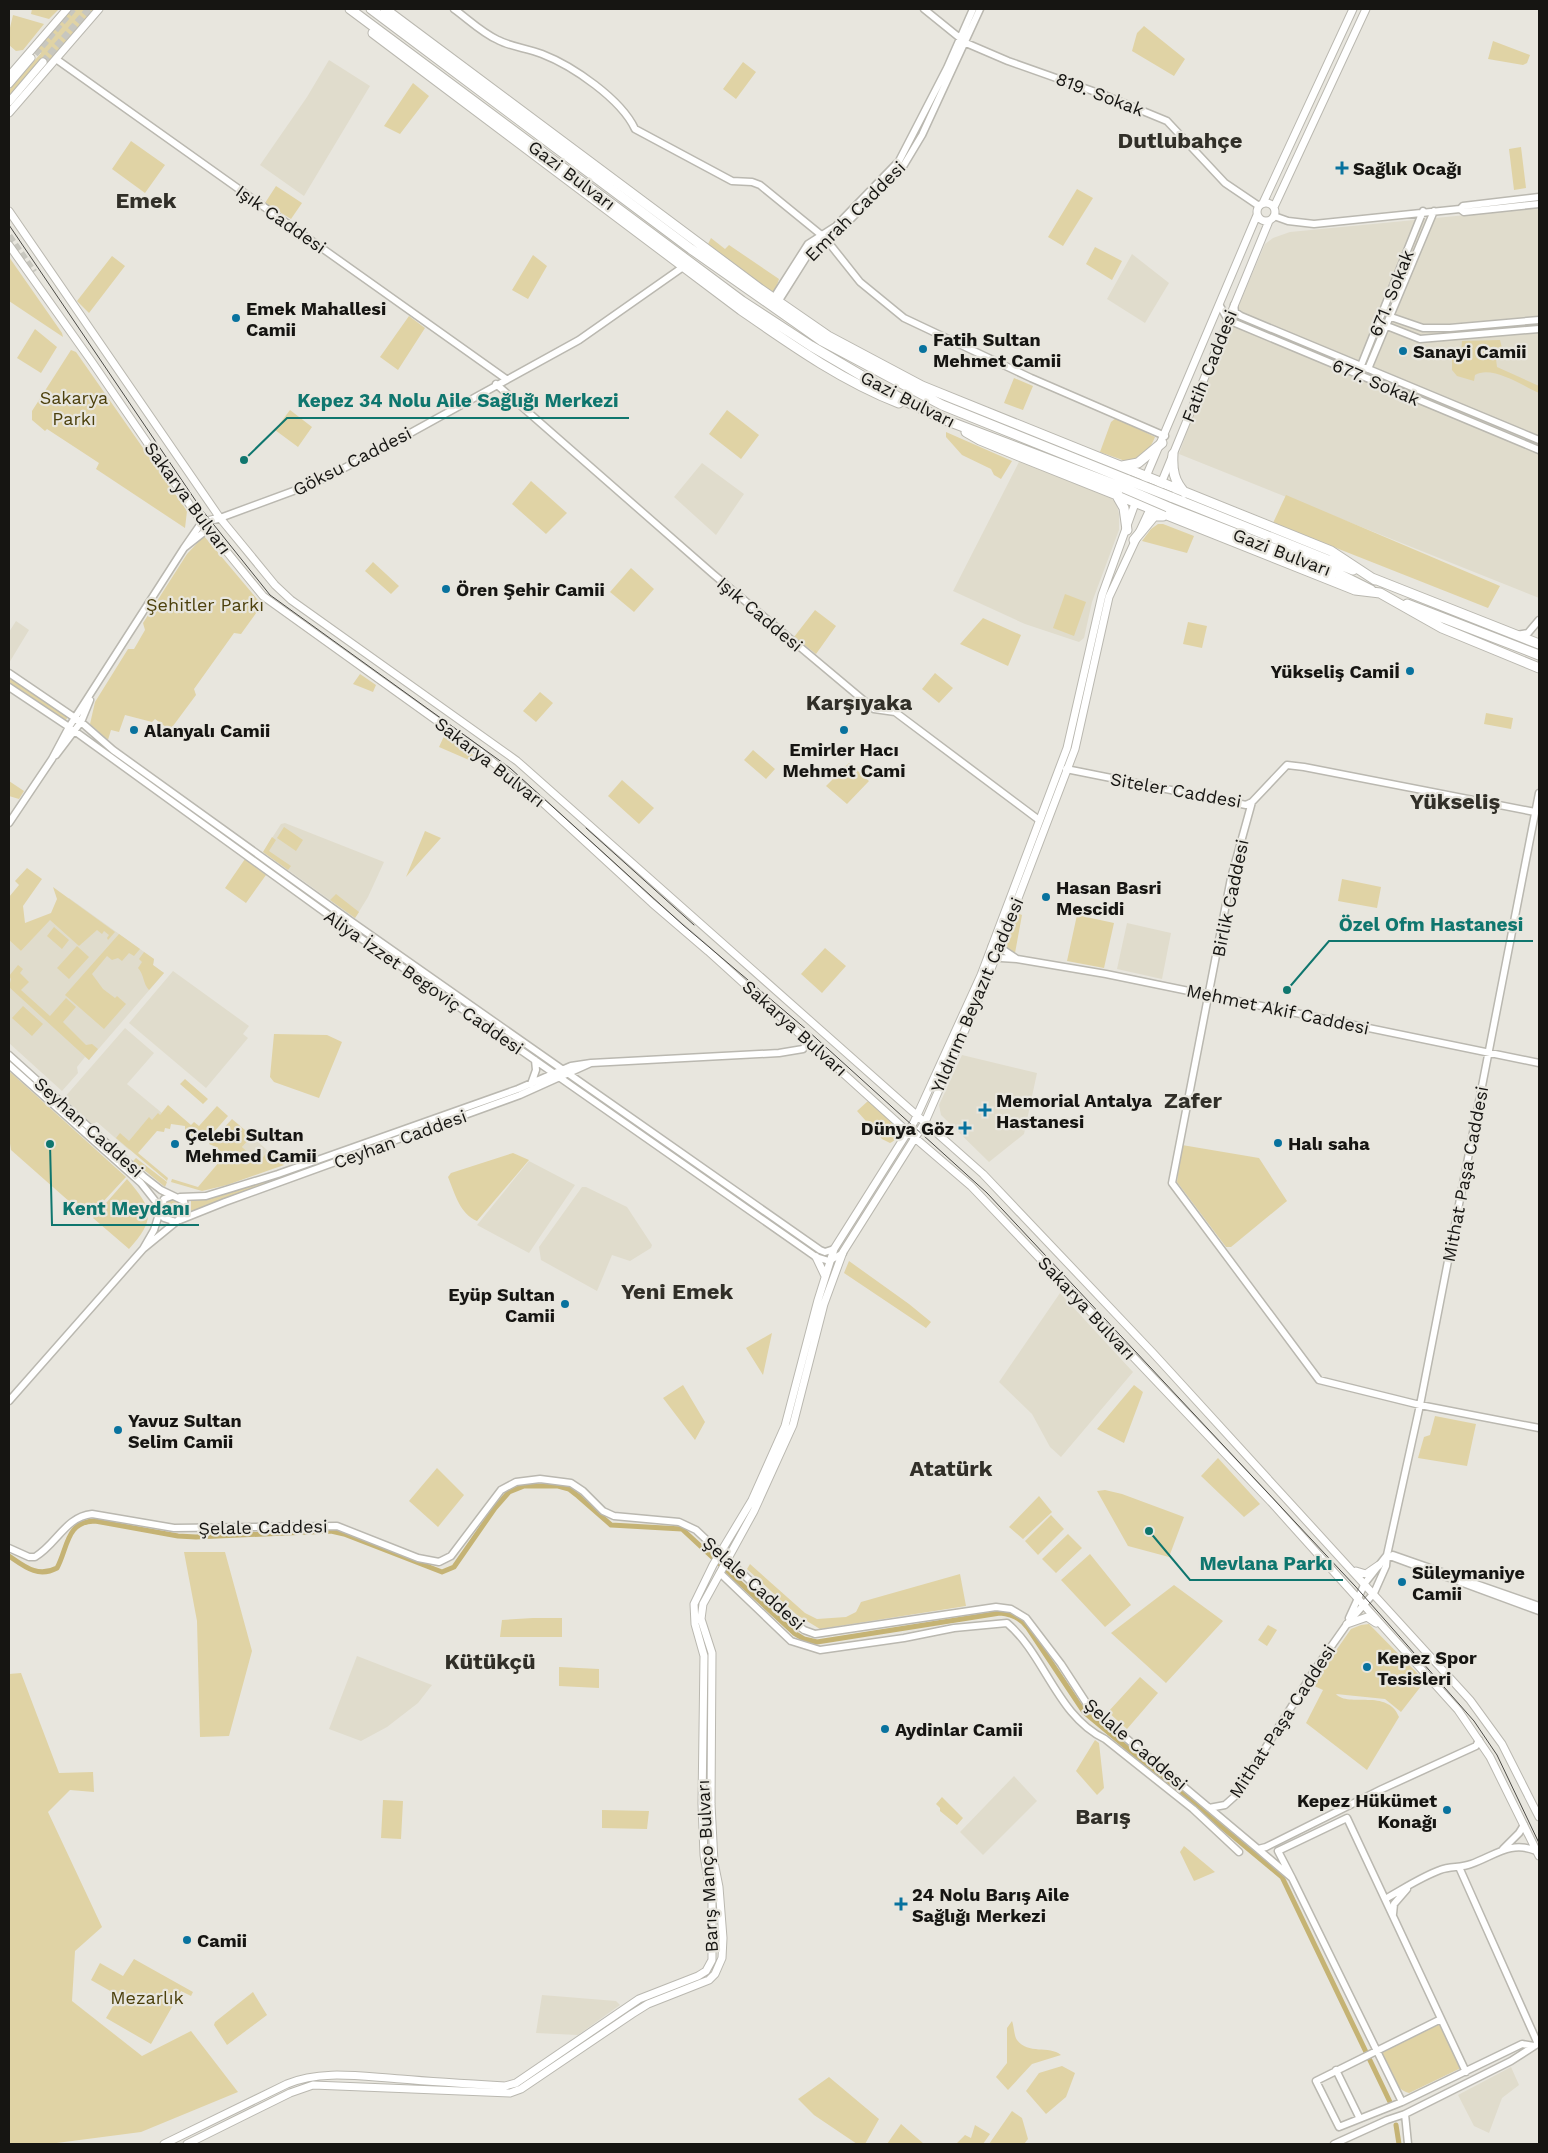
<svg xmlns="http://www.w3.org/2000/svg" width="1548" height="2153" viewBox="0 0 1548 2153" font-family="'Work Sans',sans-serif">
<rect width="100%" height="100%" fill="#e8e6de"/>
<!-- built -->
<path fill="#e0dccc" d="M329,60L370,86L304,196L260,165L307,97Z
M1539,208V598L1179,454L1199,398L1265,244L1273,238L1290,232Z
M1132,254L1169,283L1145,323L1107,299Z
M1020,460L1108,496L1116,502L1119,514V530L1092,602L1084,638L1079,642L1025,624L953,591Z
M702,463L744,494L716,535L674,497Z
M16,621L29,630L9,663V632Z
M285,823L384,862L368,897L355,918L263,852L281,824Z
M69,898L154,959L153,965L164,973L89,1060L85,1057L77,1067L78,1073L62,1091L9,1043V940L21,951Z
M1127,923L1171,933L1162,979L1117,969Z
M173,971L249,1026L243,1034L248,1038L206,1088L129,1023Z
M125,1028L154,1053L127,1084L162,1113L129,1150L97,1122L92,1124L64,1098Z
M962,1055L1037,1073L1024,1134L989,1162L941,1115L939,1105Z
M252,1136L268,1151L259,1162L242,1147Z
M529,1161L575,1185L529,1253L477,1225Z
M582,1187H586L627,1207L652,1245L651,1248L630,1261L612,1255L597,1291L541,1260L539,1247Z
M1060,1293L1133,1372L1061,1457L1050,1447L1032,1414L999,1382Z
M357,1656L432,1685L418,1703L387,1727L361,1741L329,1729Z
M1014,1776L1037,1801L983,1855L960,1832Z
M542,1995L616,2001L620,2005L578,2035L536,2033Z
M1511,2067L1519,2085L1502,2098L1489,2133L1474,2126L1458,2095Z"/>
<!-- green -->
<path fill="#e0d3a5" d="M32,9H59L49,19L31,14Z
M71,9H95L50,61L46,58L9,101V90L41,53L37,49Z
M13,15L44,24L23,50L16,51L9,45V32Z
M1144,26L1185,59L1174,76L1132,51L1137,33Z
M1493,41L1530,55L1527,63L1523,65L1488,59Z
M743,62L756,72L736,99L723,89Z
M413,83L429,96L400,134L384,126Z
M131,141L165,165L145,193L112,169Z
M1521,147L1526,188L1514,190L1509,149Z
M276,186L302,203L291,219L265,203Z
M1077,189L1093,198L1063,246L1048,237Z
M711,238L725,249L729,245L779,279L775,291L769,293L707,246Z
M1095,247L1122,261L1112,280L1086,264Z
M533,255L547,266L528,299L512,290Z
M112,256L125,266L89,313L77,301Z
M9,257L62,333L63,337L9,301Z
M409,316L425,328L398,370L380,357Z
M35,329L57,347L41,373L17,358Z
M1500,340L1503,352L1496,359L1497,367L1539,386V393C1523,386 1492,365 1475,375L1474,381L1457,376L1452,370V355L1461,354L1462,341Z
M71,350L76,352L187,511L185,528L96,469L99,463L47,429L45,431L32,420V411Z
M1014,378L1033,386L1023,410L1004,403Z
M290,410L312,427L298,447L275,430Z
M727,410L759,435L741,459L709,434Z
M1116,418L1155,437C1150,451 1141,456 1128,462L1100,452L1111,422Z
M946,432L1012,461L1001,479L994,475L991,469L962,455L946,437Z
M531,481L567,513L546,534L512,504Z
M1286,495L1500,586L1488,608L1273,523Z
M1158,524H1163L1194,536L1187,553L1142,541L1151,529Z
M204,536L262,605L241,634L234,633L194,689L196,695L170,730L155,719L152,722L125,715L119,732L111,730L108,740L90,724L95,702L128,649H134L145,630L143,623L187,554Z
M373,562L399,586L391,594L365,571Z
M631,568L654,589L634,612L610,592Z
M1065,594L1086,602L1074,636L1053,628Z
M815,610L836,626L816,654L794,637Z
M983,618L1021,635L1008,666L960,644Z
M1188,622L1207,626L1202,648L1183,644Z
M935,673L953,688L939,703L922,689Z
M360,674L376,685L373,692L353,684Z
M9,677L68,717L65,721L9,683Z
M540,692L553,703L536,722L523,711Z
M1486,713L1513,718L1511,729L1484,724Z
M445,734L473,755L469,760L439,747Z
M753,750L775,769L766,779L744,760Z
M849,763L869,781L847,804L826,786Z
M622,780L654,808L639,824L608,796Z
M9,781L24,791L19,799L9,796Z
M284,827L303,840L296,851L277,838Z
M425,831L441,838L406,877Z
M272,837L276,840L269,851L291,866L288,870L263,852Z
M245,859L266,875L246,903L225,888Z
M27,868L42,879L23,906L25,923L51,913L57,899L53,887L115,932L108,940L107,938L109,935L104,931L102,934L97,930L79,946L50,920L21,951L9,940V897L19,885L15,881Z
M1342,879L1381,887L1377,908L1338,901Z
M336,894L359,912L355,918L330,900Z
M1017,913L1022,915L1015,953L1005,948Z
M1077,915L1114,923L1104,968L1067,961Z
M54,927L69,940L62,949L47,936Z
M119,934L140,949L134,956L129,953L122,961L118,958L112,960L107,956L92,974L103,989L115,998L117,996L126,1004L104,1029L65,995Z
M77,946L89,957L69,979L57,968Z
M825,948L846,966L822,993L801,974Z
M144,952L154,959L153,965L164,973L149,990C143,984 144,974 138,968L142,962L139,959Z
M18,965L23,969L20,973L29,982L21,990L50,1016L66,998L76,1007L63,1022L86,1045L92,1044L98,1049L89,1060L9,987L11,979L9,976Z
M23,1006L43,1024L32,1036L12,1018Z
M274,1034L327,1035L342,1042L319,1098L274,1082L270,1077Z
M9,1071L126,1177L88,1218L11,1150L9,1137Z
M185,1079L208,1099L203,1104L180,1084Z
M868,1101L898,1127C899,1135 897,1140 890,1143L882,1139L857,1111Z
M168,1105L191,1125L194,1122L199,1126L217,1106L228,1116L205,1142L189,1138L190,1133L185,1132V1126L171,1124L170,1129L165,1128L164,1132L157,1131L138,1153L168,1178L167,1181L116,1138L120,1133L129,1141L149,1117L152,1120L158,1113L160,1115Z
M232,1119L252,1136L242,1147L259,1162L268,1151L284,1165L227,1185L202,1191L171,1182L172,1179L198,1187L225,1155L216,1147L209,1144Z
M409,1130V1133L191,1212V1201L209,1199L238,1189Z
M1182,1145L1259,1158L1287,1201L1231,1247H1226L1177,1182Z
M513,1153L529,1160L477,1221C460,1214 455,1194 448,1177L451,1173Z
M136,1158L167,1182L165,1187L133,1161Z
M127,1179C152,1208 157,1218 129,1249L93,1218Z
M163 1209a10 10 0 1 1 20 0a10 10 0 1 1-20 0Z
M849,1261L909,1304L931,1322L926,1328L844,1273Z
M772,1333L763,1375L746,1348Z
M683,1385L705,1422L695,1440L663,1398Z
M1134,1385L1143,1392L1124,1443L1097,1429Z
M1435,1416L1476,1424L1467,1466L1418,1458L1424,1437L1430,1435Z
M1218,1458L1260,1504L1244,1517L1201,1476Z
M437,1468L464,1495L438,1527L409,1501Z
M1105,1490L1122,1494L1184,1517L1169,1557L1128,1546L1097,1491Z
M1039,1496L1052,1512L1023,1539L1009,1527Z
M1051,1515L1064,1529L1038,1555L1025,1541Z
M1068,1534L1082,1548L1056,1573L1042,1559Z
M184,1552H225L252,1651L229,1736L200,1737L197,1621Z
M1090,1554L1131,1605L1105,1627L1061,1580Z
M750,1564L805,1613L817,1619L846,1617L856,1612L861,1602L960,1574L966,1606L820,1629L797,1615L747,1569Z
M1174,1585L1223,1621L1166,1683L1111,1633Z
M533,1618H562V1637H500L502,1620Z
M1369,1624L1425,1681L1401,1712L1385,1699L1336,1694C1348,1708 1388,1688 1399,1717L1367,1770L1306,1723L1323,1690L1312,1685L1351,1629L1361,1625Z
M1268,1625L1277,1630L1267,1646L1258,1640Z
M559,1667L599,1669V1688L559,1686Z
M21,1673L59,1773L93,1772L94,1792L70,1790L48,1812L102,1927L75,1951L72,2001L142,2056L191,2031L238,2092L141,2132L49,2144H9V1674Z
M1140,1677L1158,1693L1127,1729L1108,1712Z
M1095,1740L1099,1743L1104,1788L1097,1795L1076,1771Z
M942,1797L963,1818L957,1825L940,1811V1808L936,1804Z
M383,1800L403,1801L401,1839L381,1838Z
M602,1810L649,1811L647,1829L602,1828Z
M1184,1846L1215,1872L1194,1881L1180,1852Z
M134,1959L193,1992L191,1996L181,1991L151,2044L106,2018L119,1996L91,1980L100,1963L123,1976Z
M253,1992L267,2015L227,2045L214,2025L215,2022Z
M1012,2021C1014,2026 1014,2036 1017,2040C1028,2055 1049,2045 1061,2055L1032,2064L1008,2090L996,2077L1007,2063V2028Z
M1438,2021L1461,2068L1409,2093C1392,2089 1386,2064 1380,2049Z
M1062,2066L1075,2073L1066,2097L1046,2114L1026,2091L1039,2073Z
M829,2077L879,2119L865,2144H857L814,2115L798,2099Z
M1012,2111L1022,2118L1028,2139L1024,2144H989Z
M901,2124L924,2144H887Z
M975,2125L990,2134L983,2144H956L965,2135L971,2138Z"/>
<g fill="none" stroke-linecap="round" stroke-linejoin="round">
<!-- canal -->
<path stroke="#c5b374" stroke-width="5" d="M9,1556C25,1567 38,1578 57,1568C68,1548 66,1521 95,1521L178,1536L196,1537L331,1531L344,1534L442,1572L454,1567L495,1508L509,1492L524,1486H558L569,1489L578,1496L611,1525L682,1529L794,1633L804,1639L817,1642L1000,1613C1012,1614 1021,1618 1028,1628L1084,1712L1282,1877L1390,2102
M1396,2125L1399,2144"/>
<!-- primary-tunnel -->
<path stroke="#c8c7bf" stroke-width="7" stroke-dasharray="7 3.5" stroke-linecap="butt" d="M35,54L73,9
M43,62L89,9
M9,236L34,272"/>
<!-- secondary casing -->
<g stroke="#bab8b0" stroke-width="9">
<path id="secondary" d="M454,9C468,19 482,33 498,40C511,47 527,48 542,54C573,66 621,99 635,129L732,181L752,182L760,185L825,238L860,282L904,318L1031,378L1165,436
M924,9L966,43L1008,61L1104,95L1167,121L1225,183L1259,206
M56,59L506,379
M1460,209L1464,212L1539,204
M1274,216L1288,221L1314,224L1460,209L1463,206L1539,197
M773,299L808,244L836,226L899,161L947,68L973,9
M778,302L812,248L840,230L904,165L922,135L980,9
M1234,305L1235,312L1241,316L1539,440
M1220,306L1228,320L1539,450
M1391,317L1423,328H1450L1539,320
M1387,326L1420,339L1539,329
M1360,368L1423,211
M1368,369L1434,211
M496,384L713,574L874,709L895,712L1039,820
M220,518L315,483L385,447L579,340L683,267
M202,522L184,548L208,529
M1517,635L1528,633L1539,620
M9,673L81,722L113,750L352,922L820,1250L825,1252L834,1249
M9,687L69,727L352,932L816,1257L829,1261L843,1253
M56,755L81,722L90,700
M1066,769L1246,805L1252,802L1287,765L1304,767L1535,812
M1252,802L1231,878L1172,1183L1319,1380L1420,1405L1539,1428
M9,823L52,759L69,727L184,548
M992,946L1001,958L1017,959L999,947
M1017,959L1106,974L1539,1063
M9,1055L143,1176L161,1190L184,1201L186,1213L176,1222L164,1218L160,1211L164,1199L172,1196
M591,1063L779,1053L803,1049L809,1041
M9,1065L141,1183L160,1207
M531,1084L536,1070L535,1060
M160,1211L154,1230L143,1249L176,1222
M180,1220L225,1202L520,1095L591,1063L571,1066L518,1089L278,1174L206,1196L180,1197
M9,1401L143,1249
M9,1548L29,1557H35C57,1544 65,1517 92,1514L174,1528L337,1526L418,1558L439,1562L451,1556L501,1490L516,1482L540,1479L571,1483L583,1491L603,1511L614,1516L679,1522L696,1530L796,1624L804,1630L815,1634L996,1607L1011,1609L1026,1618L1061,1664L1089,1707L1258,1849L1266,1847L1382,1789L1476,1746L1479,1740
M1387,1555L1539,1611
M1393,1555L1539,1606
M720,1573L791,1641L820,1650L904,1638L954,1628L1007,1623C1045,1655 1057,1716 1105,1739L1193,1809L1239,1852
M1349,1618L1365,1583L1387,1555
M1209,1808L1225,1805L1235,1796L1316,1668L1347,1624L1374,1593L1386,1566L1387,1555L1420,1405L1539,793
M1258,1849L1292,1878L1402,2102
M1503,1849L1519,1833L1524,1825
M1459,1867L1538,2044
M1292,1878L1278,1851L1347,1818L1466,2072
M1385,1899C1403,1889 1421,1877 1440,1870C1450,1866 1461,1868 1471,1864C1494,1856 1511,1840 1536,1851
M1393,1914L1394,1904L1407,1889
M1441,2019L1316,2081L1339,2127L1402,2102L1522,2044L1534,2046
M1336,2070L1359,2117
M1405,2114L1408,2144
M1334,2144L1387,2120L1405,2114L1511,2061L1539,2043"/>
</g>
<!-- primary casing -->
<g stroke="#bab8b0" stroke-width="9">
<path id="primary" d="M9,76L67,9
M9,84L31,58
M9,102L43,62
M9,113L99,9
M1257 212a9 9 0 1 1 18 0a9 9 0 1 1-18 0Z
M1263,203L1353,9
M1274,207L1366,9
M9,211L220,518L275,585L291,600L517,761L983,1174L1153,1353L1470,1700L1502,1744L1539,1817
M9,245L92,362L196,514L263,596L479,751L542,802L652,903L708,951L908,1132L971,1186L1271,1502L1458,1710L1490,1757L1539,1856
M1145,479L1257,215
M1160,486L1269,221
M202,522L220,518
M816,1257L825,1276
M1356,1571L1366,1574L1379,1565
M1347,1624L1367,1617L1376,1623
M164,2144L287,2084C322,2069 364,2077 401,2079C436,2082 470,2084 505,2086L516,2083L639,1999L698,1976L706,1971L712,1960V1903L704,1855L702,1804L704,1656L695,1624L694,1604L713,1565L752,1500L785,1426L818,1300L834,1249L914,1122L981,975L1067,748L1102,595L1137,498
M187,2144L290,2093L313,2085L510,2093L521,2089L632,2014L648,2004L709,1980L715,1974L722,1958L723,1938L719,1887L714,1862L711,1804L712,1653L701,1619L703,1604L754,1511L793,1425L824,1304L843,1252L925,1122L988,977L1075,749L1109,597L1152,505"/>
</g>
<!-- highway casing -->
<g stroke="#bab8b0" stroke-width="11">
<path id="highway" d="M350,9L742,301L811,346L905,401L948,421L1124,488
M371,9L691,249L822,341L942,405L1128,480
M385,9L760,289L828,336L922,386L1331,551L1375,580
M373,33L741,310C790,344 842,381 899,403
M966,432L980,440L1019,456L1355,590L1380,593L1442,628L1539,668
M1173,454C1172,470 1174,481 1185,493
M1122,466L1138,463L1162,443
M1116,494L1124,508L1127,530
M1171,497L1353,570
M1168,507L1337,573L1371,590
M1134,540L1154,516H1163
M1372,578L1539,644
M1407,604L1539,655"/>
</g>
<!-- secondary -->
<use href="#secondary" stroke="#fff" stroke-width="6"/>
<!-- primary -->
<use href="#primary" stroke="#fff" stroke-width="7"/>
<!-- highway -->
<use href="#highway" stroke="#fff" stroke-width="9"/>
<!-- tram -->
<path stroke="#4b4a46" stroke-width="1" d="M9,225L202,510L270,595L510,768L683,925L807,1030L987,1193L1355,1586L1474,1721L1497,1755L1539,1843
M586,828L694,925"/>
<!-- highway-bridge casing -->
<g stroke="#bab8b0" stroke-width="11" stroke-linecap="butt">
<path id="highway-bridge" d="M1128,480L1171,497
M1124,488L1168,507"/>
</g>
<!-- highway-bridge -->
<use href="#highway-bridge" stroke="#fff" stroke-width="9"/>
</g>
<!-- markers -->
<g fill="#08729e" stroke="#e8e6de" stroke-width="2">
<path d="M1339.5 160.5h5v5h5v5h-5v5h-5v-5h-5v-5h5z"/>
<circle cx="236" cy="318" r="5"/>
<circle cx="923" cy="349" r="5"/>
<circle cx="1403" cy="351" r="5"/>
<circle cx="446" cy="589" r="5"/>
<circle cx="1410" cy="671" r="5"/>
<circle cx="134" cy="730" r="5"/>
<circle cx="844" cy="730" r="5"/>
<circle cx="1046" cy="897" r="5"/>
<path d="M982.5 1102.5h5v5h5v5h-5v5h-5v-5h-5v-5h5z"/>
<path d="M962.5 1120.5h5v5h5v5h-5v5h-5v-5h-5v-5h5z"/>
<circle cx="1278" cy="1143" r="5"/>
<circle cx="175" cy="1144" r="5"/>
<circle cx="565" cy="1304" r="5"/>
<circle cx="118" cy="1430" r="5"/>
<circle cx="1402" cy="1582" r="5"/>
<circle cx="1367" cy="1667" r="5"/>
<circle cx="885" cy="1729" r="5"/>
<circle cx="1447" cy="1810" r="5"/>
<path d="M898.5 1896.5h5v5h5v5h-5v5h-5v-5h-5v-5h5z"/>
<circle cx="187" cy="1940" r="5"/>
</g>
<g text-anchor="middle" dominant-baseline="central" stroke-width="4.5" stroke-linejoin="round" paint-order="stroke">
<!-- street labels -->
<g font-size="18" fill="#161512" stroke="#e8e6de">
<text transform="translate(1100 94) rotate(21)">819. Sokak</text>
<text transform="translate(572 175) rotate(37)">Gazi Bulvarı</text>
<text transform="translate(855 211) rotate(-45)">Emrah Caddesi</text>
<text transform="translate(281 219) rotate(35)">Işık Caddesi</text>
<text transform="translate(1391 293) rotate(-68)">671. Sokak</text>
<text transform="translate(1209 366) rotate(-68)">Fatih Caddesi</text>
<text transform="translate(1376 382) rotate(23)">677. Sokak</text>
<text transform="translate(908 399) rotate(27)">Gazi Bulvarı</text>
<text transform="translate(352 461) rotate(-27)">Göksu Caddesi</text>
<text transform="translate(188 498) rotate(54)">Sakarya Bulvarı</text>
<text transform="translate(1282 552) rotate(21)">Gazi Bulvarı</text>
<text transform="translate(760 614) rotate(40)">Işık Caddesi</text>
<text transform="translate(490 762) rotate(38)">Sakarya Bulvarı</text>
<text transform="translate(1176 790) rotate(10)">Siteler Caddesi</text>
<text transform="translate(1230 898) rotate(-78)">Birlik Caddesi</text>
<text transform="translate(424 982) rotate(35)">Aliya İzzet Begoviç Caddesi</text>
<text transform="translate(977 995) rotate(-67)">Yıldırım Beyazıt Caddesi</text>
<text transform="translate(1278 1009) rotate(12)">Mehmet Akif Caddesi</text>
<text transform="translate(795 1028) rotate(42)">Sakarya Bulvarı</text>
<text transform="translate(89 1127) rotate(42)">Seyhan Caddesi</text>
<text transform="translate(400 1139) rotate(-20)">Ceyhan Caddesi</text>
<text transform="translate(1465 1174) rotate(-79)">Mithat Paşa Caddesi</text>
<text transform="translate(1087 1308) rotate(47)">Sakarya Bulvarı</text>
<text transform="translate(263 1527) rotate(-1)">Şelale Caddesi</text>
<text transform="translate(754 1583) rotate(42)">Şelale Caddesi</text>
<text transform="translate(1282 1721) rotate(-57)">Mithat Paşa Caddesi</text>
<text transform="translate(1136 1744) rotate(41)">Şelale Caddesi</text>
<text transform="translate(707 1866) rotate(-93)">Barış Manço Bulvarı</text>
</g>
<!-- poi labels -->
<g font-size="18" font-weight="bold" fill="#161512" stroke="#e8e6de" text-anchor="start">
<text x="1353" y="168">Sağlık Ocağı</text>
<text x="246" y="308">Emek Mahallesi<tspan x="246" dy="21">Camii</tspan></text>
<text x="933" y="339">Fatih Sultan<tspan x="933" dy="21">Mehmet Camii</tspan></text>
<text x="1413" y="351">Sanayi Camii</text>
<text x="456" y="589">Ören Şehir Camii</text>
<text x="1400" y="671" text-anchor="end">Yükseliş Camiİ</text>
<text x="144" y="730">Alanyalı Camii</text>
<text x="844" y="749" text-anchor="middle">Emirler Hacı<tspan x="844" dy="21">Mehmet Cami</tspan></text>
<text x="1056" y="887">Hasan Basri<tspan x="1056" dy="21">Mescidi</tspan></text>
<text x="996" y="1100">Memorial Antalya<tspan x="996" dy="21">Hastanesi</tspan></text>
<text x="954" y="1128" text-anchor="end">Dünya Göz</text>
<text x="185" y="1134">Çelebi Sultan<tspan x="185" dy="21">Mehmed Camii</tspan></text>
<text x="1288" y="1143">Halı saha</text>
<text x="555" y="1294" text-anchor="end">Eyüp Sultan<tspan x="555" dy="21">Camii</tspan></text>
<text x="128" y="1420">Yavuz Sultan<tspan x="128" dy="21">Selim Camii</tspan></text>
<text x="1412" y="1572">Süleymaniye<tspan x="1412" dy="21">Camii</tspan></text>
<text x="1377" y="1657">Kepez Spor<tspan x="1377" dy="21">Tesisleri</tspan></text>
<text x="895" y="1729">Aydinlar Camii</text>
<text x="1437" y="1800" text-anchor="end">Kepez Hükümet<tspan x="1437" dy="21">Konağı</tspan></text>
<text x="912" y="1894">24 Nolu Barış Aile<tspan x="912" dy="21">Sağlığı Merkezi</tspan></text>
<text x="197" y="1940">Camii</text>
</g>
<!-- park labels -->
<g font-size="18" fill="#4c400c" stroke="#e8e6de">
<text x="74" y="397">Sakarya<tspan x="74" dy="21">Parkı</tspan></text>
<text x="205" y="604">Şehitler Parkı</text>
<text x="147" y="1997">Mezarlık</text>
</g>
<!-- district labels -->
<g font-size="22" font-weight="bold" fill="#312f28" stroke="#e8e6de">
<text x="1180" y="140">Dutlubahçe</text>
<text x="146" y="200">Emek</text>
<text x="859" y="702">Karşıyaka</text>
<text x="1455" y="801">Yükseliş</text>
<text x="1193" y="1100">Zafer</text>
<text x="677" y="1291">Yeni Emek</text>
<text x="951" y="1468">Atatürk</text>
<text x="490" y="1661">Kütükçü</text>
<text x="1103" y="1816">Barış</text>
</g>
</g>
<!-- callouts -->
<path fill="none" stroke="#0f766e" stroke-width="2" d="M244 460L287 418H629M1287 990L1329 941H1533M50 1144L52 1225H199M1149 1531L1190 1580H1343"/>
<g fill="#0f766e" stroke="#e8e6de" stroke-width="2">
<circle cx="244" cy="460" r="5"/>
<circle cx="1287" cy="990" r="5"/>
<circle cx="50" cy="1144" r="5"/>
<circle cx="1149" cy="1531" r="5"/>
</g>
<g font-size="19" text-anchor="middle" font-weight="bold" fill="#0f766e" stroke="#e8e6de" stroke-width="4.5" stroke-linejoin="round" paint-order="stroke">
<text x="458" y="407">Kepez 34 Nolu Aile Sağlığı Merkezi</text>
<text x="1431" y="931">Özel Ofm Hastanesi</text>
<text x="126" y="1215">Kent Meydanı</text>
<text x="1266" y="1570">Mevlana Parkı</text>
</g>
<!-- border -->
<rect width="1548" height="2153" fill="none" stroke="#161512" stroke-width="20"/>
</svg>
